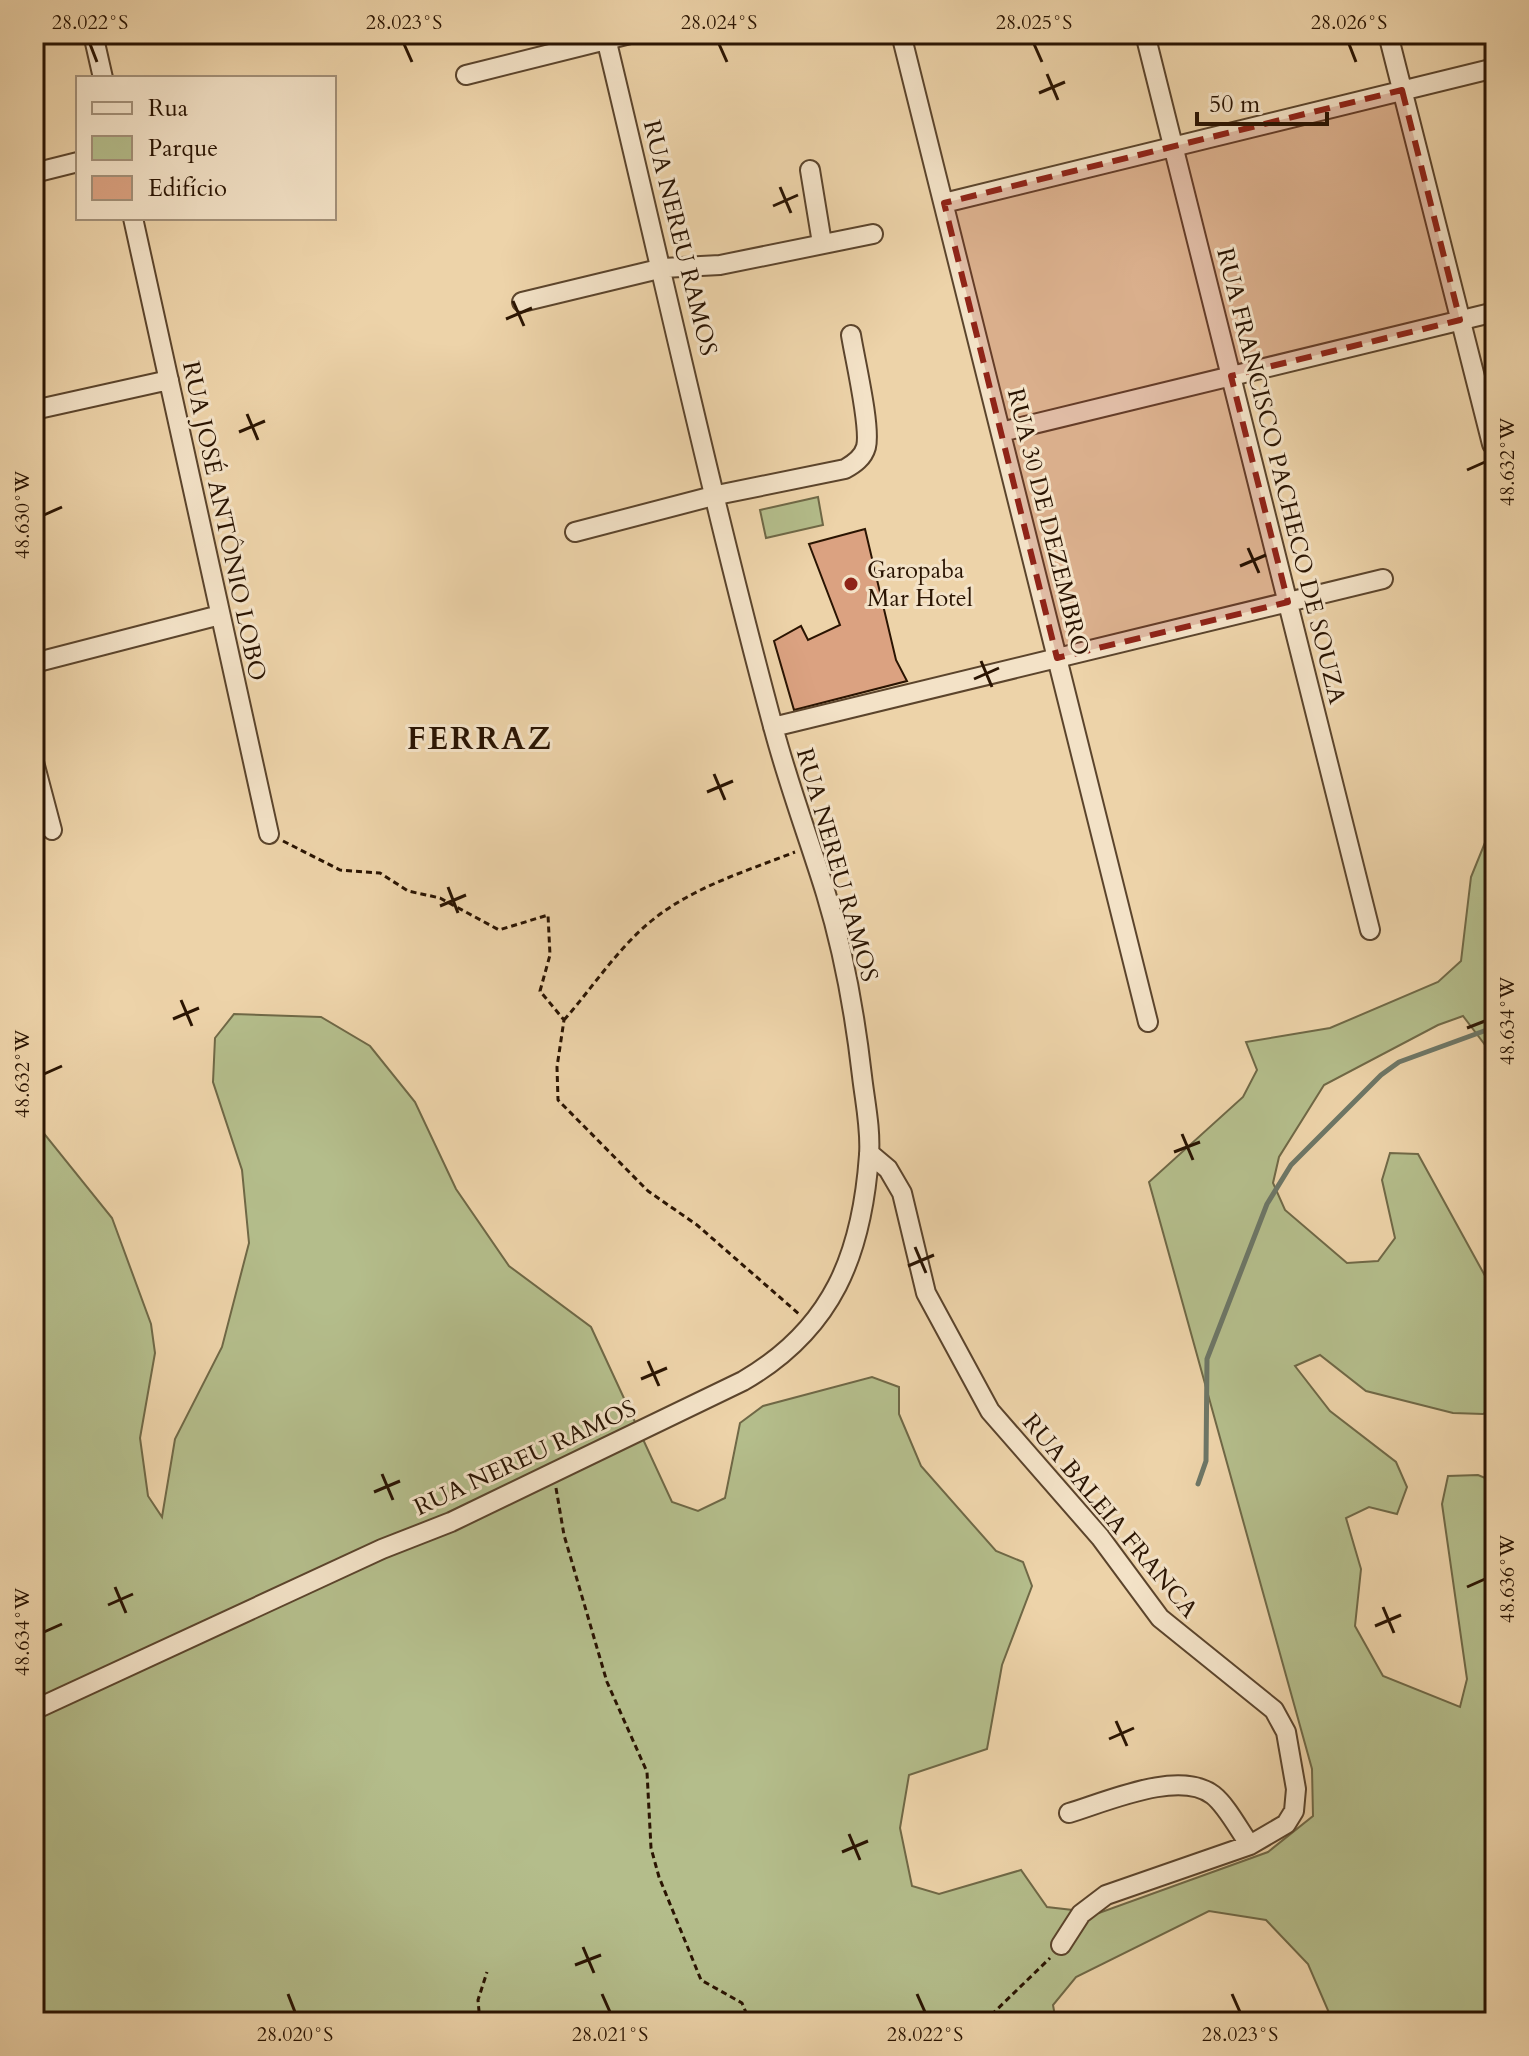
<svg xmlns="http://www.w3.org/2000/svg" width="1529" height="2056" viewBox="0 0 1529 2056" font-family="Cardo,serif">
<rect width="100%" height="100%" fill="#edd3a9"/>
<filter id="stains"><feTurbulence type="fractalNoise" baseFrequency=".0025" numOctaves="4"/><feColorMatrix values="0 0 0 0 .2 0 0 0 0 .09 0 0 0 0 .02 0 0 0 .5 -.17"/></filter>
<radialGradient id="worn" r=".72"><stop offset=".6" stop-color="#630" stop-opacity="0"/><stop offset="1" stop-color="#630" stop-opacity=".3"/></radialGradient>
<!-- green -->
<path fill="#b4bd8b" stroke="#6f6846" stroke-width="2" d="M818,497L823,525L766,538L760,510Z
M1495,818V1058L1463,1016L1438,1025L1324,1085L1279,1157L1273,1183L1285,1210L1347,1263L1378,1261L1395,1238L1382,1180L1390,1153L1418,1154L1495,1294V1406L1483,1414L1453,1413L1366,1391L1320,1355L1295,1366L1330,1411L1396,1462L1407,1487L1397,1514L1369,1507L1346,1518L1361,1569L1355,1626L1383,1676L1460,1707L1467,1679L1442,1504L1448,1476L1478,1475L1495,1482V2022H1333L1308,1964L1266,1920L1209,1911L1076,1977L1053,2005L1056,2022H34V1121L112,1218L151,1324L155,1353L140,1438L148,1496L162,1517L175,1439L222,1347L249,1243L242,1170L213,1082L215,1038L234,1014L321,1017L370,1046L415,1102L456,1189L509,1266L591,1327L672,1502L698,1511L725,1498L740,1423L763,1406L872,1377L899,1387V1414L921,1466L996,1551L1023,1562L1032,1586L1002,1665L987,1749L909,1775L900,1828L912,1886L939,1894L1021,1870L1047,1907L1099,1913L1268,1852L1313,1816L1312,1769L1149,1182L1243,1097L1257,1070L1246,1042L1330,1028L1438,982L1461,961L1471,877Z"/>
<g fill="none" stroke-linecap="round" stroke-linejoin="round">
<!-- stream -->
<path stroke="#6d7666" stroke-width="5" d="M1198,1484L1206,1461L1207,1359L1267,1204L1291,1165L1381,1075L1399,1062L1495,1027"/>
</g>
<!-- building -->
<path fill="#dba281" stroke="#2a1402" stroke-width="2" d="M865,529L896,660L907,681L794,710L774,641L801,626L808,640L840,625L809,544Z"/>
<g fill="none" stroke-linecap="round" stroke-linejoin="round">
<!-- minor casing -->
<g stroke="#5b442c" stroke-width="22">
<path id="minor" d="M93,34L103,78
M901,34L1148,1022
M1145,34L1370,930
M1388,34L1492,444
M466,75L630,34
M810,170L822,243
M34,173L78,162
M944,203L1495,68
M133,218L269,834
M522,302L663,268L720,265L873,234
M34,410L169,380
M1001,432L1495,312
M575,532L717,495L845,469C854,464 863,458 866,447C871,427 855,360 851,335
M34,663L220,615
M773,727L1383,579
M34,762L52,830
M869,1153L888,1169L902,1193L926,1293L990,1411L1100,1537L1160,1618L1274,1710L1286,1732L1296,1789L1294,1811L1286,1824L1250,1845L1106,1895L1081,1914L1061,1945
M34,1710L382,1549L451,1522L743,1381C833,1329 862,1254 869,1155C871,1129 865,1102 862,1076C855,1015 844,953 826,894C809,839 789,786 774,730C712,500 661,266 605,34
M1069,1813C1106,1802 1179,1769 1213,1795C1227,1806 1239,1830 1250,1845"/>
</g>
<!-- path -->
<path stroke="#2a1402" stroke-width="3" stroke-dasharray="6 4" stroke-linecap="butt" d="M283,841L340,870L380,873L408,891L440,898L499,930L548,915L550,955L540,991L564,1020L557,1067L558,1100L648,1191L697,1225L799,1314
M564,1020C594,986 619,946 655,918C696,886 747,871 795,852
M556,1488L564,1535L607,1682L647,1772L651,1848L659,1877L701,1980L742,2003L750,2022
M480,2022L478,2000L487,1972
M984,2022L1050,1958"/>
<!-- minor -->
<use href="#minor" stroke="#f3e2c7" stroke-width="18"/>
</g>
<!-- marked area -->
<path fill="#8f2418" fill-opacity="0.2" stroke="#8f2418" stroke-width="6" stroke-dasharray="16 10" stroke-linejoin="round" d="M1402,90L1460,320L1231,376L1288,602L1057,658L944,203Z"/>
<!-- ticks -->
<path fill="none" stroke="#2a1402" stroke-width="3" d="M90,44L97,62M404,44L412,62M719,44L727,62M1034,44L1042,62M1349,44L1356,62M1047,74L1058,100M1039,93L1065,82M780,187L791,213M773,206L798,195M513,301L524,326M506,319L532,308M247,414L258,440M239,432L265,421M1467,470L1485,462M44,515L62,507M1248,548L1259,573M1240,566L1266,555M981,661L992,687M974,679L999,668M714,774L725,800M707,792L733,781M448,887L458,913M440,906L466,895M181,1000L192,1026M173,1019L199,1008M1467,1028L1485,1021M44,1074L62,1066M1182,1134L1193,1160M1174,1152L1200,1142M915,1247L926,1273M908,1266L934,1255M648,1361L659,1386M641,1379L667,1368M382,1474L393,1500M374,1492L400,1481M115,1587L126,1613M1467,1587L1485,1579M108,1605L133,1594M1383,1607L1394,1633M1375,1626L1401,1615M44,1632L62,1624M1116,1721L1127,1746M1109,1739L1134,1728M849,1834L860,1860M842,1852L868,1841M583,1947L594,1973M575,1965L601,1955M288,1994L295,2012M602,1994L610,2012M917,1994L925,2012M1232,1994L1240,2012"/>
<!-- markers -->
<circle fill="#8f2418" stroke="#f3e2c7" stroke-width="3" cx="851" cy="584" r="8"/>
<g text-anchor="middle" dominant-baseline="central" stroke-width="6" stroke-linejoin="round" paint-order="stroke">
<!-- street labels -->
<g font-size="24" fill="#2a1402" stroke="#f3e2c7">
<text transform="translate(680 238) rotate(76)">RUA NEREU RAMOS</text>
<text transform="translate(1281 476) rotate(76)">RUA FRANCISCO PACHECO DE SOUZA</text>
<text transform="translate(224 521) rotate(78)">RUA JOSÉ ANTÔNIO LOBO</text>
<text transform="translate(1048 522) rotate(76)">RUA 30 DE DEZEMBRO</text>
<text transform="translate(837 865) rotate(74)">RUA NEREU RAMOS</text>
<text transform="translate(525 1458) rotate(-25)">RUA NEREU RAMOS</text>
<text transform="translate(1110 1516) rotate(50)">RUA BALEIA FRANCA</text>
</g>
<!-- poi labels -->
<g font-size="24" fill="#2a1402" stroke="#f3e2c7" text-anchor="start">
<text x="867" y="570">Garopaba<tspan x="867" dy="28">Mar Hotel</tspan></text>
</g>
<!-- district labels -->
<g font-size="32" font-weight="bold" letter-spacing="2" fill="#2a1402" stroke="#f3e2c7">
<text x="480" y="739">FERRAZ</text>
</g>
</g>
<!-- margin -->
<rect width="1529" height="2056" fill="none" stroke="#edd3a9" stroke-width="88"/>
<!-- legend -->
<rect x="76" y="76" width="260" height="144" fill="#f3e2c7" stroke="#a39078" stroke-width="2"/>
<rect x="92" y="102" width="40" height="12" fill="#f3e2c7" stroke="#a39078" stroke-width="2"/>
<text x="148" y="116" font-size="24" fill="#2a1402">Rua</text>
<rect x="92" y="136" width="40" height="24" fill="#b4bd8b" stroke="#a39078" stroke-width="2"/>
<text x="148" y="156" font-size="24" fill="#2a1402">Parque</text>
<rect x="92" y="176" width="40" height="24" fill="#dba281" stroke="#a39078" stroke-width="2"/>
<text x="148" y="196" font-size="24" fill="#2a1402">Edifício</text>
<!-- scale -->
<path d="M1197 112v12h130v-12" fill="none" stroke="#2a1402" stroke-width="4"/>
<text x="1209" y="112" font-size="24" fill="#2a1402" stroke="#f3e2c7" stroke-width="6" paint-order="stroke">50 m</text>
<rect x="44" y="44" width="1441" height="1968" fill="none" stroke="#2a1402" stroke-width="3"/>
<g font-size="20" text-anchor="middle" fill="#2a1402">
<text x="90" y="29">28.022°S</text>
<text x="404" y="29">28.023°S</text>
<text x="719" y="29">28.024°S</text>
<text x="1034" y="29">28.025°S</text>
<text x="1349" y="29">28.026°S</text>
<text transform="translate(1507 462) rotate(-90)" y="7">48.632°W</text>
<text transform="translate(22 515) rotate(-90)" y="7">48.630°W</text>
<text transform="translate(1507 1021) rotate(-90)" y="7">48.634°W</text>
<text transform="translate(22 1074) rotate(-90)" y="7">48.632°W</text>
<text transform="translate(1507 1579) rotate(-90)" y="7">48.636°W</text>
<text transform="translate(22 1632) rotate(-90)" y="7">48.634°W</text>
<text x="295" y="2041">28.020°S</text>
<text x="610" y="2041">28.021°S</text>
<text x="925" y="2041">28.022°S</text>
<text x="1240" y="2041">28.023°S</text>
</g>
<rect width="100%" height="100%" filter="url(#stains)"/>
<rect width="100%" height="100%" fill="url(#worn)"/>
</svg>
